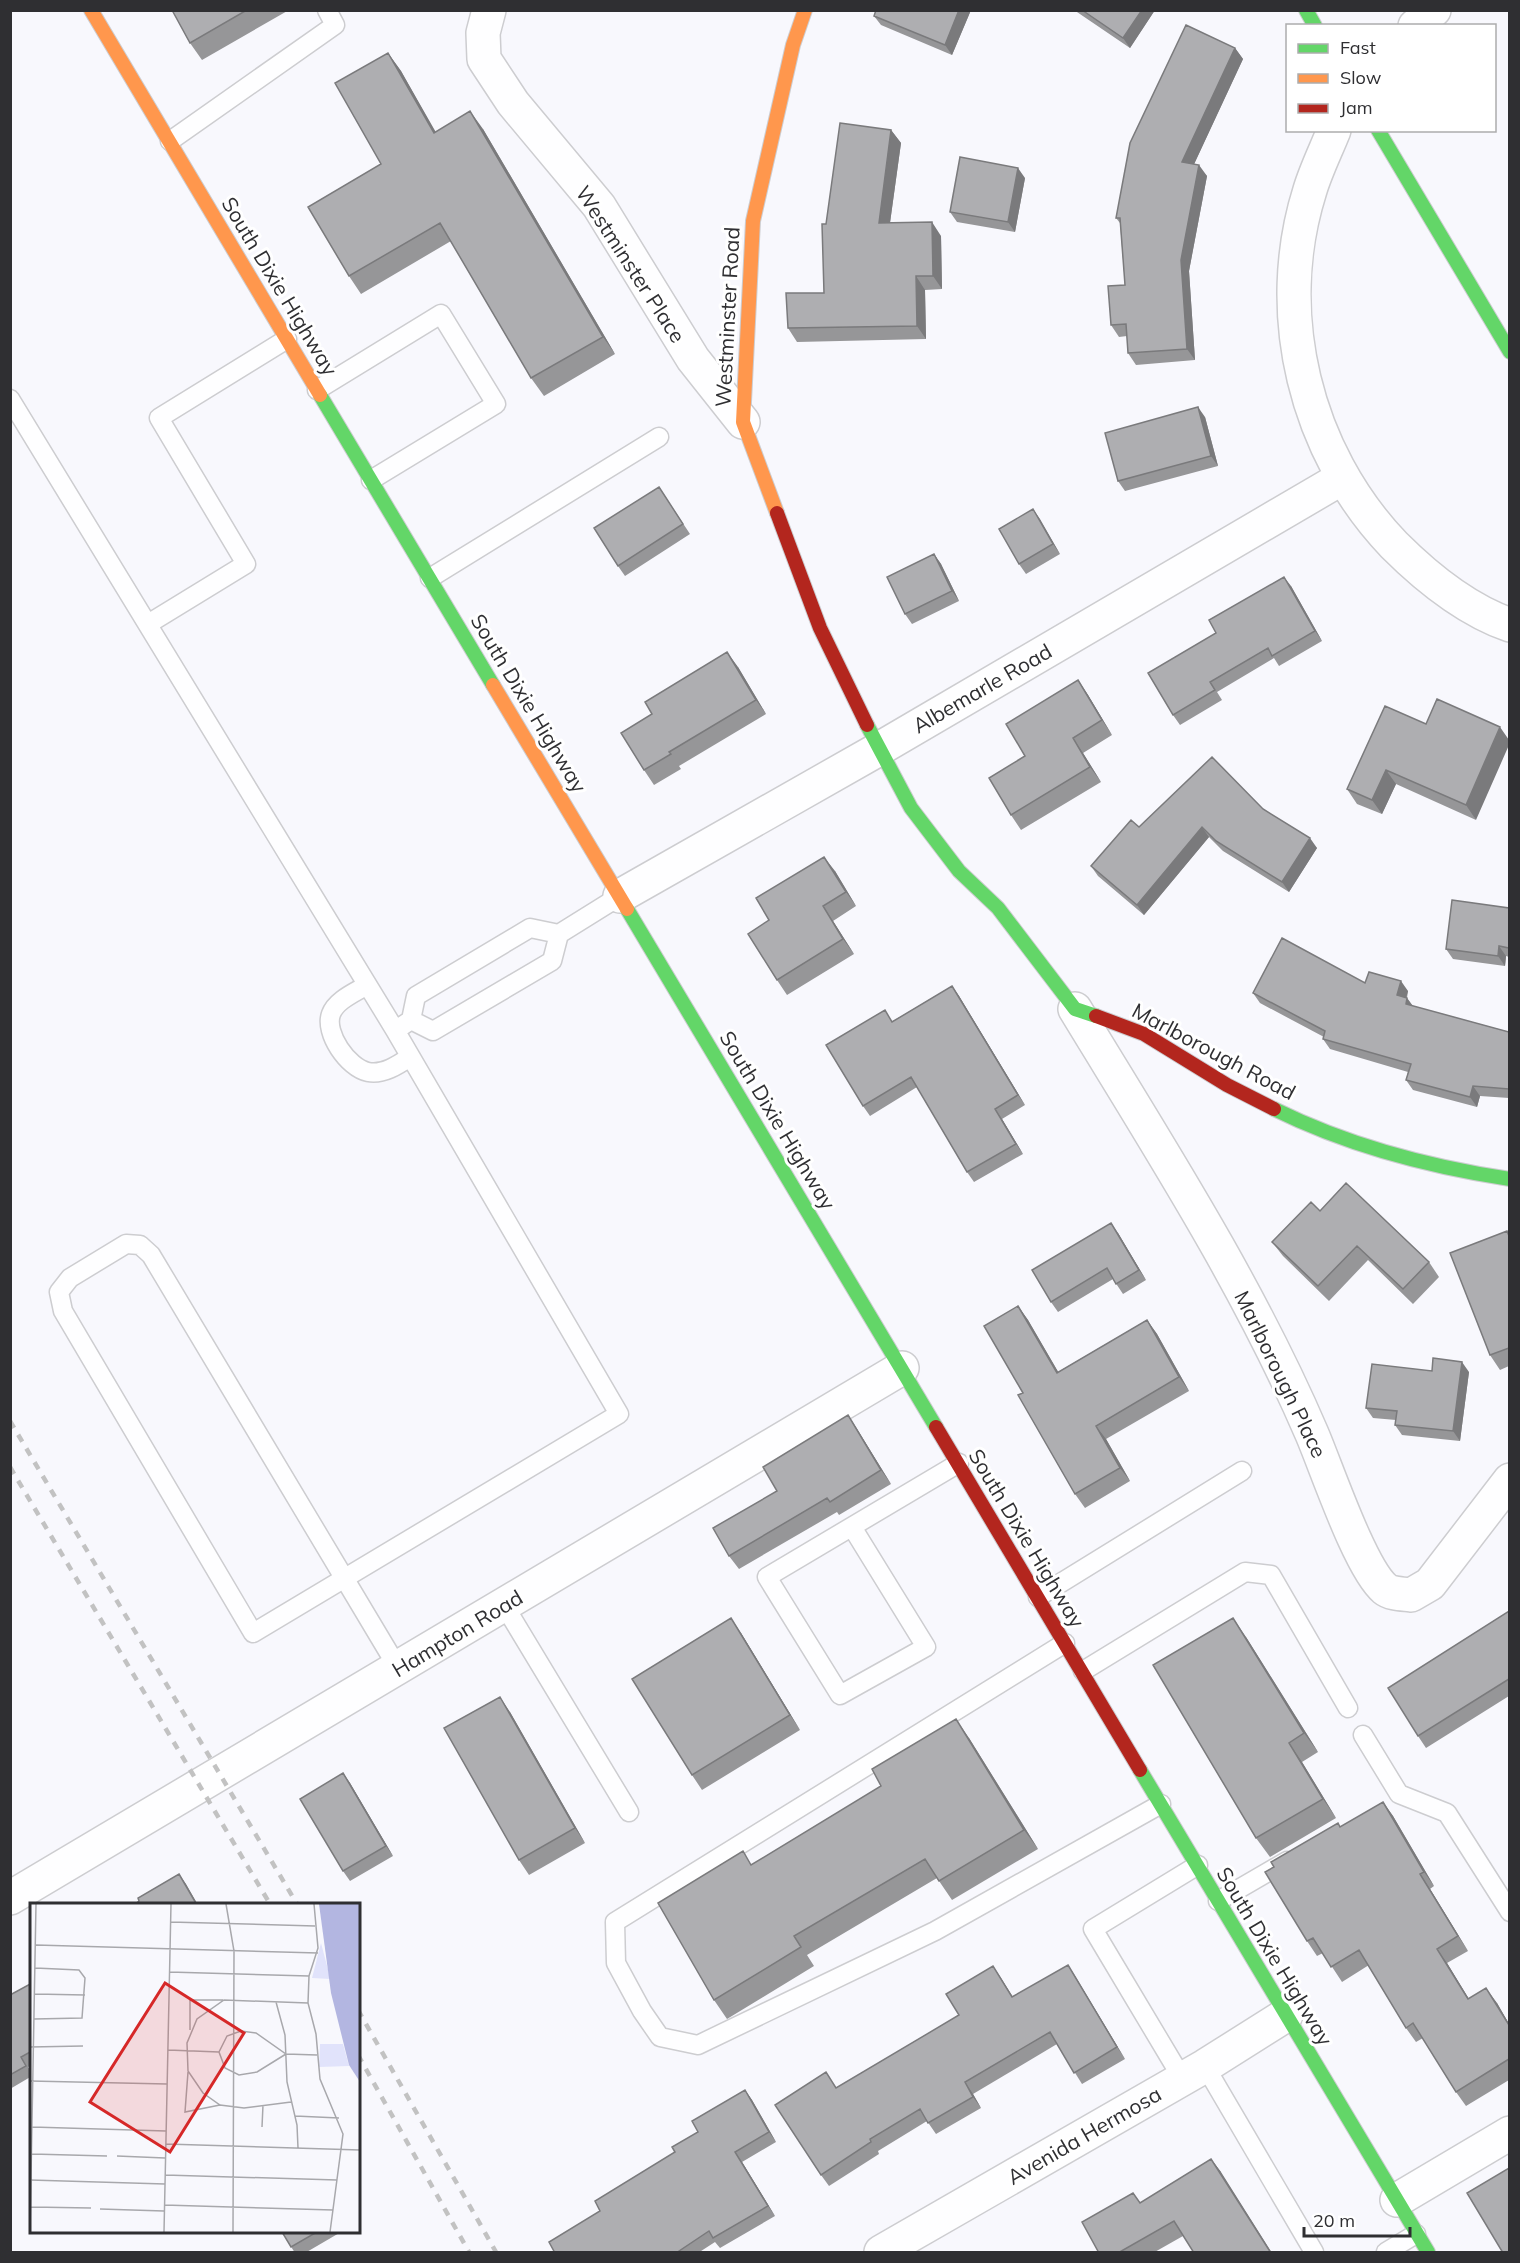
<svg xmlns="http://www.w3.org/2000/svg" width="1520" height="2263" viewBox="0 0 1520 2263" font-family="Mulish,sans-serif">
<rect width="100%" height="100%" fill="#f8f8fd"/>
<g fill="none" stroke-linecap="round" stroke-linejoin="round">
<!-- lane casing -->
<g stroke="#cdcdd0" stroke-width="21">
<path id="lane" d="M170,141L335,25L327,10
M317,390L441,314L496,404L371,480
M10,399L395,1030L619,1414L253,1633L63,1311L59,1292L70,1278L126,1244L140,1245L151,1255L398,1668
M430,578L659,437
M148,624L246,564L159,418L287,339
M367,985C356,992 336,1000 331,1014C324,1033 348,1068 368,1072C383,1075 398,1065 410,1057
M411,1020L433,1031L552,961L559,934L620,896
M402,1026L411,1020L416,996L530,928L559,934
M852,1527L926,1647L840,1695L767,1577L959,1463
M1038,1597L1242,1471
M504,1605L629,1812
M1065,1643L615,1922L616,1963L642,2011L660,2037L698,2045L935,1931L1161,1804
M1083,1671L1245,1572L1271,1575L1348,1708
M1363,1735L1399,1794L1447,1813L1510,1912
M1218,1901L1287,1861
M1205,2066L1314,2252
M1182,2078L1093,1929L1198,1865
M1386,2252L1416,2234"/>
</g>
<!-- street casing -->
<g stroke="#cdcdd0" stroke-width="36">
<path id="street" d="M489,10L483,33L484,59L513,103L599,206L693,359L743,422
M1415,26L1434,10
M1334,130C1326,150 1316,170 1310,190C1271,313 1305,452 1394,545C1426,577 1467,610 1510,625
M620,896L879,749L1342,478
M1075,1009C1159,1147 1248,1285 1312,1434C1327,1469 1360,1568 1385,1589C1391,1594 1404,1594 1411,1595L1430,1584L1510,1480
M10,1898L902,1368
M1397,2200L1510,2133
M881,2252L1205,2066L1286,2015"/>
</g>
<!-- fast casing -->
<g stroke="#cdcdd0" stroke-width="16">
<path id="fast" d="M1306,10L1315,26
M1378,130L1510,352
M320,395L493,685
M867,725L911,808L959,871L998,908L1075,1009L1096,1016
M627,909L936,1427
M1274,1109C1347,1145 1430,1167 1510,1179
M1140,1770L1428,2252"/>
</g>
<!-- slow casing -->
<g stroke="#cdcdd0" stroke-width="16">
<path id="slow" d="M91,10L320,395
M777,513L743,422L753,221L793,45L805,10
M493,685L627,909"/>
</g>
<!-- jam casing -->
<g stroke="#cdcdd0" stroke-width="16">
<path id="jam" d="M777,513L820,628L867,725
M1096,1016L1144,1034L1227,1085L1274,1109
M936,1427L1140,1770"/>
</g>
<!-- lane -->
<use href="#lane" stroke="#fefeff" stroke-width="18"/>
<!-- street -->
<use href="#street" stroke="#fefeff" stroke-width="33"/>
<!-- fast -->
<use href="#fast" stroke="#63d668" stroke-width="14"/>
<!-- slow -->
<use href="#slow" stroke="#ff974d" stroke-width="14"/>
<!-- jam -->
<use href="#jam" stroke="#b3261e" stroke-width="14"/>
<!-- rail -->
<path stroke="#c2c2c2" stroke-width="4.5" stroke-dasharray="8 8" stroke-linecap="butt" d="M10,1421L297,1904
M10,1467L270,1904
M358,2010L496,2252
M358,2055L469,2252"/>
</g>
<!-- wall -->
<path fill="#969698" d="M172,10H289L202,60L190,43Z
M876,10H971L952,55L881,25L874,16Z
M1074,10H1155L1130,48Z
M1235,48L1243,59L1194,164L1207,176L1189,271L1195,360L1136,365L1128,353L1127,336L1119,337L1111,325L1125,285L1120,223L1116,218Z
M388,53L401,71L435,132L483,129L615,354L544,396L531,378L451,241L361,294L349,276L381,164Z
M891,130L901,143L890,223L941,236L942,289L925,290L926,339L797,342L788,328L824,293L826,224Z
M1025,178L1015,232L957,222L950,212Z
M1205,417L1218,466L1125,491L1118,481Z
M659,487L690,534L625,576L618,566Z
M1033,509L1060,554L1026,574L1019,564Z
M934,554L941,564L959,601L912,624L905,614Z
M1291,586L1322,641L1279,666L1274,658L1217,692L1222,700L1180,725L1173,715L1216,633Z
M738,667L766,714L679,766L681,769L654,785L644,770Z
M1078,680L1088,695L1112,735L1083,753L1101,782L1021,830L1011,815L1025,756Z
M1426,724L1476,820L1396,784L1382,814L1357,804L1347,789Z
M1263,809L1317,848L1289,892L1223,851L1209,837L1144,915L1098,876L1091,866L1139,827Z
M835,871L856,906L833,921L854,954L787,995L777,980L769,920Z
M1509,908V957L1506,956L1505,966L1453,959L1446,949Z
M1365,983L1408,991L1407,998L1413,1006L1509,1032V1098L1480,1096L1477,1107L1413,1090L1406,1080L1408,1072L1330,1049L1323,1039L1324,1037L1260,1003L1253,993Z
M952,986L959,996L1025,1105L1002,1119L1023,1154L974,1182L967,1172L917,1087L870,1116L863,1106L893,1021Z
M1320,1211L1429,1262L1439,1277L1413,1304L1368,1260L1329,1301L1283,1256L1272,1242Z
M1118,1233L1146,1280L1123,1294L1113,1279L1058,1312L1051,1302Z
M1509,1234V1366L1500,1370L1490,1355Z
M1018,1306L1028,1320L1058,1372L1147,1320L1157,1334L1189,1391L1106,1439L1130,1481L1085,1508L1075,1494L1023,1393Z
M1432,1371L1469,1372L1460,1441L1402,1435L1395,1425L1396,1420L1373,1418L1366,1408Z
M848,1415L857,1429L891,1484L839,1515L837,1512L739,1569L729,1556L777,1491Z
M1509,1611V1696L1426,1748L1418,1736Z
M741,1633L800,1730L702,1790L692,1775Z
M1246,1637L1318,1752L1302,1762L1336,1818L1270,1857L1256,1838Z
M510,1712L585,1843L529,1875L519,1860Z
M969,1738L1038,1849L952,1900L937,1878L807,1955L814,1966L727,2019L714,2000L752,1865Z
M343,1773L350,1783L393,1856L350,1881L343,1871Z
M1383,1802L1393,1816L1434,1886L1430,1889L1468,1951L1447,1963L1469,1999L1497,2003L1509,2024V2080L1466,2106L1456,2092L1423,2038L1416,2042L1406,2028L1369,1965L1342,1982L1323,1953L1317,1956L1307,1941L1341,1827Z
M1068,1965L1075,1976L1125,2059L1082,2084L1057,2044L973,2094L981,2108L936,2134L927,2121L878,2151L879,2154L829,2186L821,2175L837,2088L959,2015L993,1966L1013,1997Z
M32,1983V2065L28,2067L32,2073V2076L10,2089V1995Z
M745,2090L752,2100L776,2142L742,2162L775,2216L720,2248L715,2242L698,2253H555L600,2211L675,2152Z
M1211,2159L1221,2172L1183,2236L1153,2253H1099L1133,2193L1140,2203Z
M282,2232H341L305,2253H295Z"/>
<!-- shaded-wall -->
<path fill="#7a7a7c" d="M959,10H971L952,55L945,45Z
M1142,10H1155L1130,48L1123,38Z
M1235,48L1243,59L1190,173L1182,162Z
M388,53L401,71L446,150L434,133Z
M470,111L483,129L615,354L603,337Z
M891,130L901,143L888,237L879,223Z
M1199,165L1207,176L1189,271L1195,360L1187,349L1181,260Z
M1018,168L1025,178L1015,232L1008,222Z
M932,222L941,236L942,289L933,276Z
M916,276L925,290L926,339L917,326Z
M1198,407L1205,417L1218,466L1211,456Z
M1033,509L1040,519L1060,554L1053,544Z
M934,554L941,564L959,601L952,591Z
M1284,577L1291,586L1322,641L1315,631Z
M727,652L738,667L766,714L756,700Z
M1078,680L1088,695L1112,735L1102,720Z
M1500,727L1509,740V745L1476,820L1466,805Z
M1073,738L1083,753L1101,782L1090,767Z
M1386,770L1396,784L1382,814L1372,800Z
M1202,827L1209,837L1144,915L1137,905Z
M1310,838L1317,848L1289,892L1282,882Z
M824,857L835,871L856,906L846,892Z
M823,906L833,921L854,954L843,939Z
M1499,946L1506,956L1505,966L1498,956Z
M1401,981L1408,991L1404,1005L1397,995Z
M952,986L959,996L1025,1105L1018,1095Z
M1407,998L1414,1008L1406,1004Z
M1473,1086L1480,1096L1477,1107L1470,1097Z
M995,1109L1002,1119L1023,1154L1016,1144Z
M1111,1223L1118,1233L1146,1280L1139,1270Z
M1018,1306L1028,1320L1067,1387L1057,1373Z
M1147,1320L1157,1334L1189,1391L1179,1377Z
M1462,1362L1469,1372L1460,1441L1453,1431Z
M848,1415L857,1429L891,1484L881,1470Z
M1096,1426L1106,1439L1130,1481L1120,1468Z
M731,1618L741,1633L800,1730L790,1715Z
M1233,1618L1246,1637L1318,1752L1304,1733Z
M500,1697L510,1712L585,1843L575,1828Z
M956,1719L969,1738L1038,1849L1024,1830Z
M1289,1743L1302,1762L1336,1818L1323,1799Z
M343,1773L350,1783L393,1856L386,1846Z
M1383,1802L1393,1816L1434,1886L1424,1872Z
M179,1874L186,1884L198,1905H197Z
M1420,1874L1430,1889L1468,1951L1458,1936Z
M1437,1949L1447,1963L1478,2014L1468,1999Z
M1068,1965L1075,1976L1125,2059L1117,2047Z
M993,1966L1001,1978L1020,2009L1012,1997Z
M1486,1988L1497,2003L1509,2024V2025Z
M965,2082L973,2094L981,2108L973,2097Z
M745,2090L752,2100L776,2142L769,2132Z
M735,2152L742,2162L775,2216L768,2206Z
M1211,2159L1221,2172L1272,2253H1271Z"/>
<!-- building -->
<path fill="#aeaeb1" stroke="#7a7a7c" stroke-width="1.5" d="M172,10H247L190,43Z
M876,10H959L945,45L874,16Z
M1082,10H1142L1123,38Z
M1186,25L1235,48L1182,162L1199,165L1181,260L1187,349L1128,353L1126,324L1111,325L1108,286L1125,285L1120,218H1116L1130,143Z
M388,53L434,133L470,111L603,337L531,378L440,223L349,276L308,207L381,164L335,83Z
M840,123L891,130L879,223L932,222L933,276H916L917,326L788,328L786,293H824L822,224H826Z
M960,157L1018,168L1008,222L950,212Z
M1198,407L1211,456L1118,481L1105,433Z
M659,487L683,524L618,566L594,528Z
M1033,509L1053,544L1019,564L999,529Z
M934,554L952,591L905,614L887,577Z
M1284,577L1315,631L1272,656L1268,648L1210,682L1215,690L1173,715L1148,673L1216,633L1209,620Z
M727,652L756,700L669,752L671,754L644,770L621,733L652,714L645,702Z
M1078,680L1102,720L1073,738L1090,767L1011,815L989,778L1025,756L1006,724Z
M1437,699L1500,727L1466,805L1386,770L1372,800L1347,789L1385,706L1426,724Z
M1212,757L1263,809L1310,838L1282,882L1216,841L1202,827L1137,905L1091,866L1131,820L1139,827Z
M824,857L846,892L823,906L843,939L777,980L748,934L769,920L756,898Z
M1452,900L1509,908V948L1499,946L1498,956L1446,949Z
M1282,938L1365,983L1369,972L1401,981L1397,995L1407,998L1406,1004L1509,1032V1089L1473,1086L1470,1097L1406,1080L1411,1064L1323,1039L1325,1031L1253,993Z
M952,986L1018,1095L995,1109L1016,1144L967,1172L911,1077L863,1106L826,1045L885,1010L892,1022Z
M1346,1183L1429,1262L1403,1289L1357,1246L1318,1286L1272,1242L1311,1202L1320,1211Z
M1111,1223L1139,1270L1116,1284L1107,1268L1051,1302L1032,1270Z
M1507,1231L1509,1236V1348L1490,1355L1450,1253Z
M1018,1306L1057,1373L1147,1320L1179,1377L1096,1426L1120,1468L1075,1494L1018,1395L1023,1393L984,1326Z
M1433,1358L1462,1362L1453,1431L1395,1425L1397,1411L1366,1408L1372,1364L1432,1371Z
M848,1415L881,1470L830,1502L827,1498L729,1556L713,1528L777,1491L763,1467Z
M1509,1611V1679L1418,1736L1388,1688Z
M731,1618L790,1715L692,1775L632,1679Z
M1233,1618L1304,1733L1289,1743L1323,1799L1256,1838L1153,1665Z
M500,1697L575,1828L519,1860L444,1728Z
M956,1719L1024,1830L939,1881L925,1859L794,1936L801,1947L714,2000L658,1903L743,1851L751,1865L881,1786L872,1769Z
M343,1773L386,1846L343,1871L300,1799Z
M1383,1802L1424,1872L1420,1874L1458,1936L1437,1949L1468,1999L1486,1988L1509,2025V2059L1456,2092L1413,2023L1406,2028L1359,1950L1331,1967L1313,1938L1307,1941L1265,1872L1274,1867L1271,1862L1338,1823L1340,1827Z
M179,1874L197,1905H134L139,1901L138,1898Z
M1068,1965L1117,2047L1074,2073L1050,2032L965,2082L973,2097L928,2123L920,2109L870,2139L871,2142L821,2175L775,2105L826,2072L836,2088L959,2015L946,1994L993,1966L1012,1997Z
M32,1983V2051L21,2057L26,2066L10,2075V1995Z
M745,2090L769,2132L735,2152L768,2206L713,2238L709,2231L676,2253H555L549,2242L600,2211L595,2201L675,2152L672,2147L698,2132L692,2121Z
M1211,2159L1271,2253H1194L1174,2221L1118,2253H1099L1082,2222L1133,2193L1140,2203Z
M1509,2168V2253H1503L1467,2193Z
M282,2232H317L291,2247Z"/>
<g text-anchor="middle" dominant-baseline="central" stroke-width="6" stroke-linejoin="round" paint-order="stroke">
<!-- street labels -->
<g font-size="21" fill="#2f2f32" stroke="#fff">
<text transform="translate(631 264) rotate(57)">Westminster Place</text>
<text transform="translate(280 286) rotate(59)">South Dixie Highway</text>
<text transform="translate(727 317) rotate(-87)">Westminster Road</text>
<text transform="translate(982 688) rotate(-30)">Albemarle Road</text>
<text transform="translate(529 703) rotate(59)">South Dixie Highway</text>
<text transform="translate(1214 1051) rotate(28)">Marlborough Road</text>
<text transform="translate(778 1120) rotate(59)">South Dixie Highway</text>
<text transform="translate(1281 1374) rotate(64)">Marlborough Place</text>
<text transform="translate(1027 1538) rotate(59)">South Dixie Highway</text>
<text transform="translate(457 1633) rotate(-31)">Hampton Road</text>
<text transform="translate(1275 1956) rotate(59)">South Dixie Highway</text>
<text transform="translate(1084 2135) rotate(-30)">Avenida Hermosa</text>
</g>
</g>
<!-- overview -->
<g transform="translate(30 1903)">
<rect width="330" height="330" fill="#f8f8fd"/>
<path d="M291,40L300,74V76L282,75ZM290,141H313L319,163L289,164Z" fill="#e1e3fb"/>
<path d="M289,1H330V179L319,162L301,90Z" fill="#b3b6e1"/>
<path fill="none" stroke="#a8a8ac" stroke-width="1.5" d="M196,1L204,48L203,329M284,1L288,45L279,73L278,100L286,131L290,176L313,231L300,329M140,19L285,23M6,42L288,50M139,69L279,73M5,91L55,92M246,99L255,132L257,179L267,222L268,245M4,116L52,115L55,75L49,67L5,65M160,127V97H193M0,144L53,143M138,147L189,149M256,151L227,169L209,172L195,165L189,149L197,133L211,128L226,130L256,151L287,152M158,169L155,209L190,202M0,178L137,181M261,199L214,205L190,202L173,190L158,168L157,140L167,116L194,97L278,100M265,213L309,215M2,224L136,228M232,224L233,202M136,241L330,247M2,251L77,253M87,253L135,255M135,272L307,277M0,277L135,281M134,302L303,307M1,304L61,305M70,306L134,308M0,329L6,1M134,329L141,1"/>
<path fill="#d62828" fill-opacity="0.15" stroke="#d62828" stroke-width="3" d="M135,80L214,130L140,249L60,199Z"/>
<rect width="330" height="330" fill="none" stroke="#2f2f32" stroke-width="3"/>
</g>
<!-- border -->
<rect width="1520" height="2263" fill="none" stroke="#2f2f32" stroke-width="24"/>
<!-- legend -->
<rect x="1286" y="24" width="210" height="108" fill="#ffffff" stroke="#acacad" stroke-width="1.5"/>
<rect x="1298" y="44" width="30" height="9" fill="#63d668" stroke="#acacad" stroke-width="1.5"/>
<text x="1340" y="54" font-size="18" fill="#2f2f32">Fast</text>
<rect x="1298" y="74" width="30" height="9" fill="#ff974d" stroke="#acacad" stroke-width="1.5"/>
<text x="1340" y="84" font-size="18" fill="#2f2f32">Slow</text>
<rect x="1298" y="104" width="30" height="9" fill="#b3261e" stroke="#acacad" stroke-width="1.5"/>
<text x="1340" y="114" font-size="18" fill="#2f2f32">Jam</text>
<!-- scale -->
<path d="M1304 2227v9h106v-9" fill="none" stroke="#2f2f32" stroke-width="3"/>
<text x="1313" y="2227" font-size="18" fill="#2f2f32" stroke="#ffffff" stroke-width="4.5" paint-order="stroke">20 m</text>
</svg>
